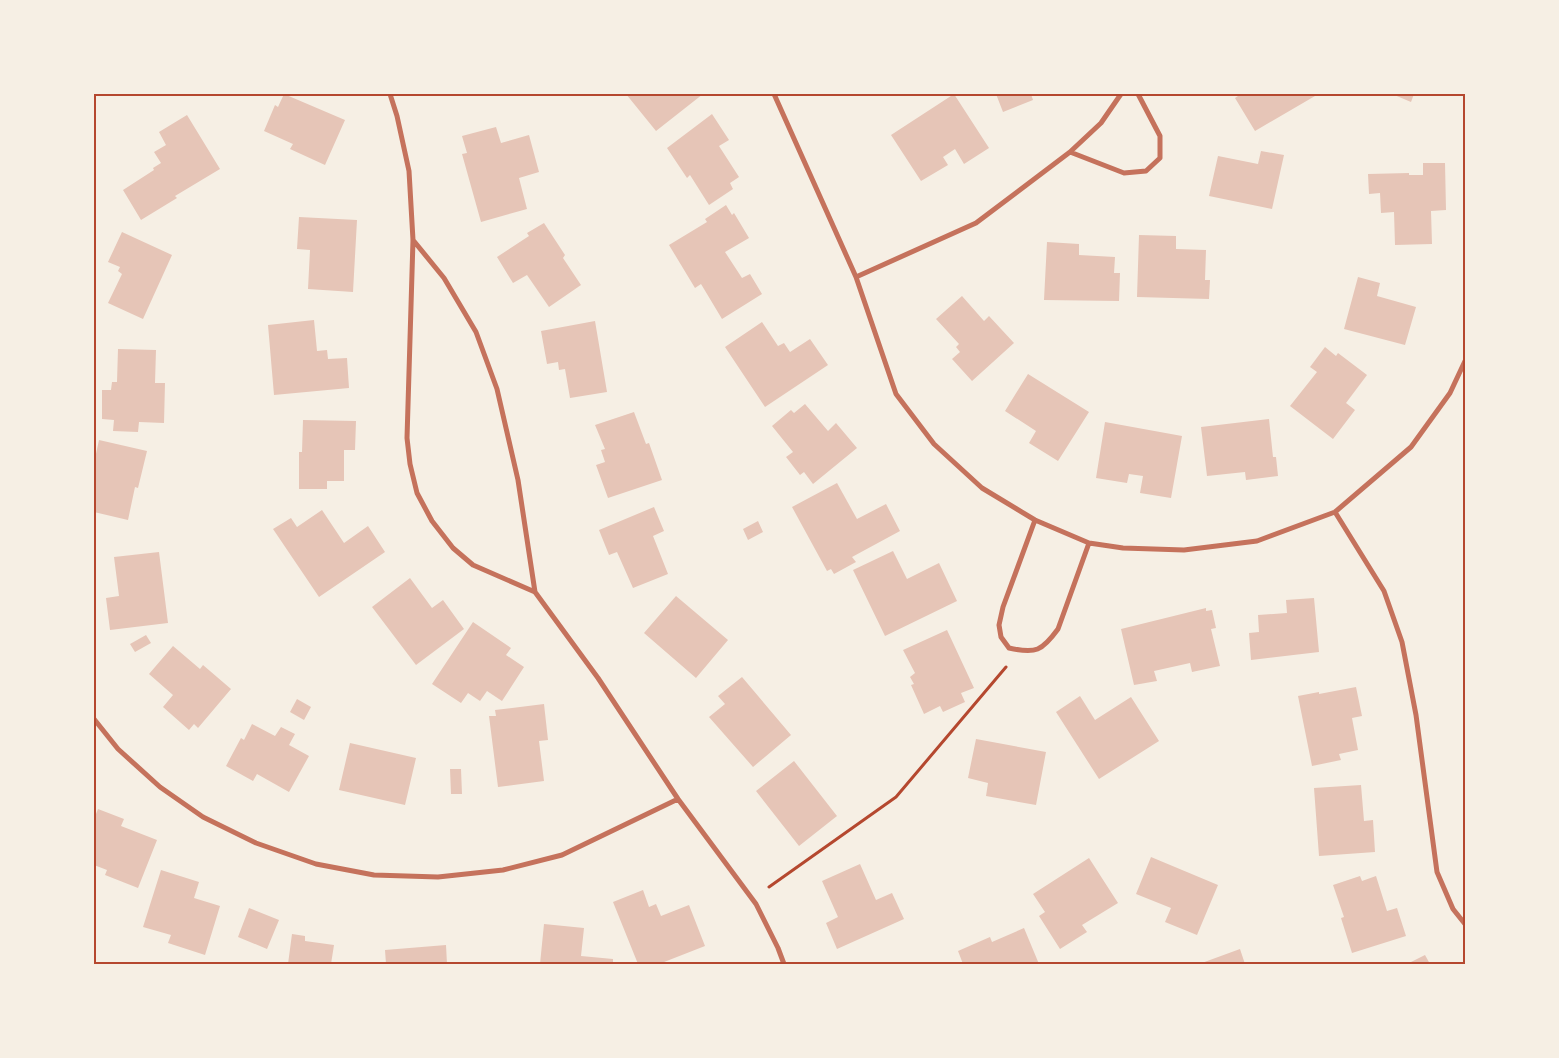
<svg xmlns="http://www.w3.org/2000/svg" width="1559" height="1058" viewBox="0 0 1559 1058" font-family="Raleway,sans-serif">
<rect width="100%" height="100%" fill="#f6efe4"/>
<!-- building -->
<path fill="#e6c5b7" d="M284,94L345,120L325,165L290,149L293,144L264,131L275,105L278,107Z
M626,94H703L656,131Z
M954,94L989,148L964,164L955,149L943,157L948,165L921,181L891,135Z
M996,94H1031L1033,100L1003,112Z
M1241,94H1314L1315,96L1255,131L1235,98Z
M1392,94H1414L1411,102Z
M712,114L729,140L719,146L739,177L730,183L733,189L709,205L690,175L687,178L667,148Z
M187,115L220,169L175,196L177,198L141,220L123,190L154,170L153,168L161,163L154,152L166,145L159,132Z
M496,127L501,143L529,135L539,172L519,178L527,209L481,222L462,154L467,153L462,136Z
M1261,151L1284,155L1272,209L1209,196L1218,156L1258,164Z
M1423,163H1445L1446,210L1431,211L1432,244L1395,245L1394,212L1381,213L1380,193L1369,194L1368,174L1409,173V175H1423Z
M726,205L732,215L734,213L749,238L725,252L742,278L750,274L762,294L722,319L701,284L695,288L669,245L707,222L705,219Z
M299,217L357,220L353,292L308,289L310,250L297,249Z
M544,223L565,255L563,258L581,285L549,307L527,275L513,283L497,257L529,236L527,233Z
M122,232L172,255L143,319L108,303L122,274L118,271L120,267L108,262Z
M1139,235L1176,236V249L1206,250L1205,280H1210L1209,299L1137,297Z
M1047,242L1079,244V255L1115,257L1114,273H1120L1119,301L1044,300Z
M1358,277L1380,283L1377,296L1416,307L1405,345L1344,329Z
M962,296L984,321L989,316L1014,343L972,381L952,359L960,352L956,347L959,344L936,319Z
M314,320L317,351L327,350L328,359L347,358L349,388L274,395L268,325Z
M595,321L607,392L570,398L565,369L559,370L558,362L547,364L541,331Z
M762,322L778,346L784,343L790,352L810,339L828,365L765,407L725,347Z
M1325,347L1336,356L1338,353L1367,375L1346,403L1355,410L1333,439L1290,406L1317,372L1310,367Z
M118,349L156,350L155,383H165L164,423L139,422L138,432L113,431L114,420L102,419V390H111L112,382H117Z
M1028,374L1089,412L1058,461L1029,443L1036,431L1005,411Z
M805,404L828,431L836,423L857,448L813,484L804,472L800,475L786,457L793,452L772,426L791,410L794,413Z
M634,412L646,444L649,443L662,480L608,498L596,465L605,462L601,450L605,449L595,425Z
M1269,419L1273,457H1276L1278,476L1246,480L1245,472L1207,476L1201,427Z
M303,420L356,421L355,450H344V481H327V489H299V452H302Z
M1105,422L1182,436L1171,498L1140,493L1143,476L1129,474L1127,483L1096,478Z
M99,440L147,451L138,488L135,487L128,520L94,512V463Z
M837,483L857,519L886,504L900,531L852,557L856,562L834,574L831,569L827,571L792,507Z
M654,507L664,531L653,536L668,574L633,588L617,552L609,555L599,530Z
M322,510L344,543L368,526L385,552L319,597L273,529L291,518L297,527Z
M758,521L763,532L748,540L743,529Z
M893,551L907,579L939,563L957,601L885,636L853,570Z
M159,552L168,623L110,630L106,598L119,596L114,557Z
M410,578L432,608L443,600L464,629L416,665L372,607Z
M676,596L728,640L696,678L644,633Z
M1314,598L1319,652L1251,660L1249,633L1259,632L1258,615L1287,613L1286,600Z
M1206,608V611L1212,610L1216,628L1211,629L1220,666L1192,672L1190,663L1154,671L1157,681L1134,685L1121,629Z
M473,622L511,648L506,655L524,667L502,701L487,691L480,701L468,693L461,703L432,684Z
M947,630L974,688L961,693L965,702L943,712L940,706L924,714L911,685L914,684L910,677L915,673L903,650Z
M146,635L151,643L135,652L130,644Z
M173,646L200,669L203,665L231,689L198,728L194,724L189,730L163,707L173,695L149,674Z
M742,677L791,735L753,767L709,717L725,704L718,696Z
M1356,687L1362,716L1352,718L1358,750L1339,754L1341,760L1312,766L1298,696L1319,692V694Z
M1080,696L1095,720L1131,697L1159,741L1099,779L1056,712Z
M297,699L311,707L304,720L290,712Z
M544,704L548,740L539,741L544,781L498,787L489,716H496L495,710Z
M252,724L275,736L281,727L295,734L289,745L309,756L289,792L257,774L253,781L226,766L241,738L244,740Z
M976,739L1046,752L1036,805L986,796L988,783L968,778Z
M350,743L416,758L405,805L339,790Z
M794,761L837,816L799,846L756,791Z
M450,769H461L462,794H451Z
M1361,785L1364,821L1373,820L1375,852L1319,856L1314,788Z
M98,809L124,819L121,826L157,840L138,888L105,875L107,870L94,865V819Z
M1151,857L1218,885L1197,935L1165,922L1171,908L1136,894Z
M1089,858L1118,903L1082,925L1087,932L1060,949L1039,916L1045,912L1033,894Z
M860,864L876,900L892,893L904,919L837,949L826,923L838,917L822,881Z
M161,870L199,882L194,898L220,906L205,955L168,943L171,935L143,927Z
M1360,876L1362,881L1376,876L1387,911L1397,908L1406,936L1352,953L1341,918L1344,917L1333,885Z
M643,890L649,907L656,904L661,916L689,905L705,946L659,964H638L613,902Z
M249,908L279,920L267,949L238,937Z
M544,924L584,928L581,956L613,959V964H540Z
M1024,928L1039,964H963L958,951L990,937L992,942Z
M292,934L305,936V941L334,945L331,964H288Z
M446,945L447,964H386L385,950Z
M1240,949L1245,964H1199Z
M1425,955L1430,964H1407Z"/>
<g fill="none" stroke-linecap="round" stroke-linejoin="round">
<!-- path -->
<path stroke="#b5482f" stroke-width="3" d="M769,887L896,797L1006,667"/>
<!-- minor -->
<path stroke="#c5725c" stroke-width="5" d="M390,94L397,116L409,171L413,240L407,438L410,464L417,493L432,521L453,548L473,565L535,592
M774,94L856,277L896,394L934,444L982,488L1035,520L1089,543L1123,548L1184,550L1257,541L1335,512L1411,447L1450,393L1465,361
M1070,152L1124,173L1146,171L1160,158V136L1138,94
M413,240L444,278L476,332L497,389L518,480L535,592L598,678L678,799L756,904L778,948L784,964
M856,277L976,223L1070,152L1101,123L1121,94
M1335,512L1384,591L1402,642L1416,715L1437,872L1453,909L1465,924
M1035,520L1003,607L999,625L1001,637L1009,648C1036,654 1042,651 1058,629L1089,543
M94,719L118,749L160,787L203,817L256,843L316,864L374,875L438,877L503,870L562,855L678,799"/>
</g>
<!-- border -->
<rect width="1559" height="1058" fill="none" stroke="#f6efe4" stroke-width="190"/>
<rect x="95" y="95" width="1369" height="868" fill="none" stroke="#b5482f" stroke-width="2"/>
</svg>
